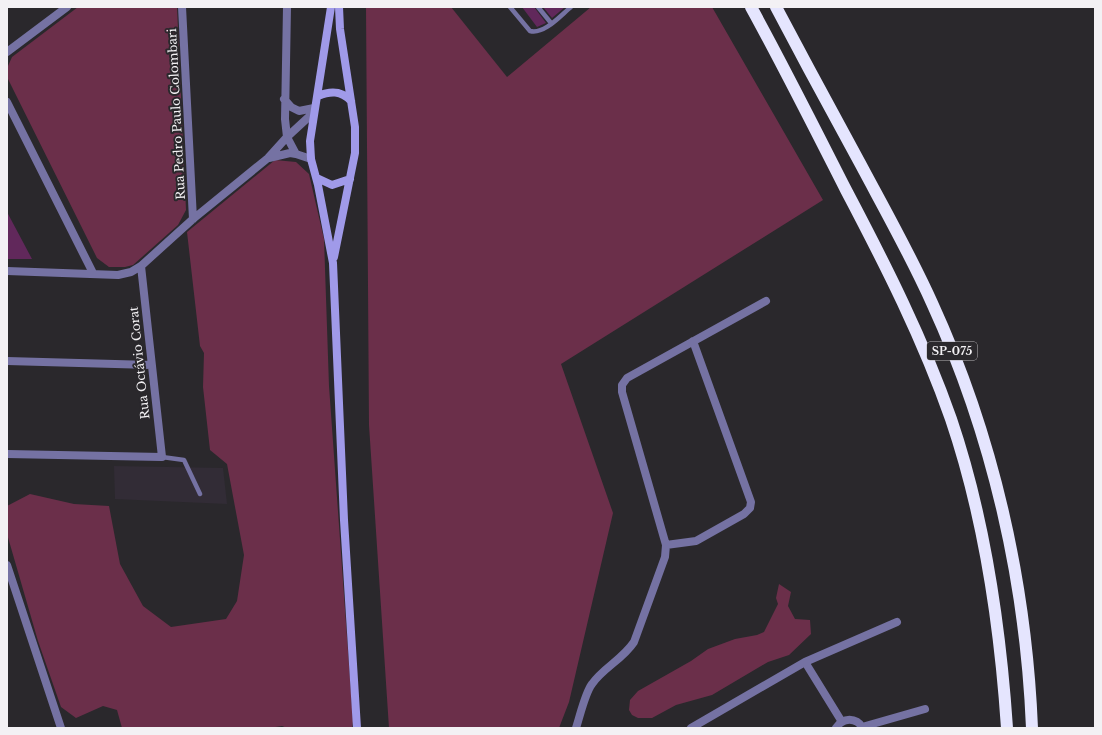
<svg xmlns="http://www.w3.org/2000/svg" width="1102" height="735" viewBox="0 0 1102 735" font-family="'Libre Baskerville',serif">
<rect width="100%" height="100%" fill="#2a282c"/>
<!-- built -->
<path fill="#322c36" d="M114,466L223,468L227,504L115,499Z"/>
<!-- green -->
<path fill="#6b2f4a" d="M78,7H177L186,210L178,225L133,265L125,267H109L97,258L7,77L8,66L12,57Z
M366,7H451L507,77L591,7H712L823,200L561,364L613,513L569,702L559,728H389L369,425Z
M275,160L296,162L309,174L324,239L329,386L353,721L352,728H287L282,726L269,728H122L117,710L103,706L76,718L61,707L38,641L7,534V506L30,494L74,504L109,506L120,564L143,606L171,627L226,619L237,601L244,555L227,464L210,450L203,387L204,353L200,346L187,232Z
M779,584L791,592L788,606L795,619L810,620L811,634L789,655L768,662L712,695L676,705L652,718H638L632,715L629,710L630,700L638,691L691,661L708,649L735,639L757,635L764,632L778,604L776,598Z"/>
<!-- building -->
<path fill="#61285b" d="M522,7H534L546,23L537,27Z
M543,7H565L552,18Z
M7,212L32,259H7Z"/>
<g fill="none" stroke-linecap="round" stroke-linejoin="round">
<!-- service -->
<path stroke="#7572a3" stroke-width="4.5" d="M510,7L530,31C544,35 561,15 571,7
M538,7L551,23
M162,457L184,460L200,494"/>
<!-- minor -->
<path stroke="#7572a3" stroke-width="8" d="M182,7L193,219
M287,7L285,119L287,137L296,154L311,159
M7,52L67,7
M284,99L291,107L299,111L314,108
M7,102L93,273
M269,158L290,153L296,154
M7,271L118,275L131,272L141,266L193,219L268,158L287,137L313,113
M7,361L151,365
M7,454L162,457L141,266
M666,545L696,541L744,514L750,508L751,502L693,341
M7,565L61,728
M805,662L842,722
M862,727L925,709
M576,728C580,716 585,693 592,684C603,668 623,659 634,642L665,557L666,545L622,392V385L627,378L766,301
M691,728L805,662L897,622
M836,728C843,717 856,717 863,728"/>
<!-- secondary -->
<path stroke="#a09ae9" stroke-width="8" d="M331,7L310,141L311,159L318,185L333,263L344,520L357,728
M318,96C330,91 341,90 351,101
M317,178L332,185L350,179
M334,257L355,153V127L340,29L339,7"/>
<!-- motorway -->
<path stroke="#e5e5fe" stroke-width="12" d="M751,7C784,67 815,129 846,190C885,264 923,339 951,419C985,519 1000,624 1007,728
M776,7C804,60 832,112 861,165C885,210 911,256 932,303C993,436 1026,582 1032,728"/>
</g>
<g text-anchor="middle" dominant-baseline="central" stroke-width="4" stroke-linejoin="round" paint-order="stroke">
<!-- shield labels -->
<rect fill="#2a282c" stroke="#b7b5b8" stroke-width="1" x="927" y="342" width="50" height="18" rx="3"/>
<g font-size="11" font-weight="bold" fill="#f3f1f4">
<text x="952" y="351">SP-075</text>
</g>
<!-- street labels -->
<g font-size="12" fill="#f3f1f4" stroke="#2a282c">
<text transform="translate(176 114) rotate(-93)">Rua Pedro Paulo Colombari</text>
<text transform="translate(139 363) rotate(-96)">Rua Octávio Corat</text>
</g>
</g>
<!-- border -->
<rect width="1102" height="735" fill="none" stroke="#f3f1f4" stroke-width="16"/>
</svg>
